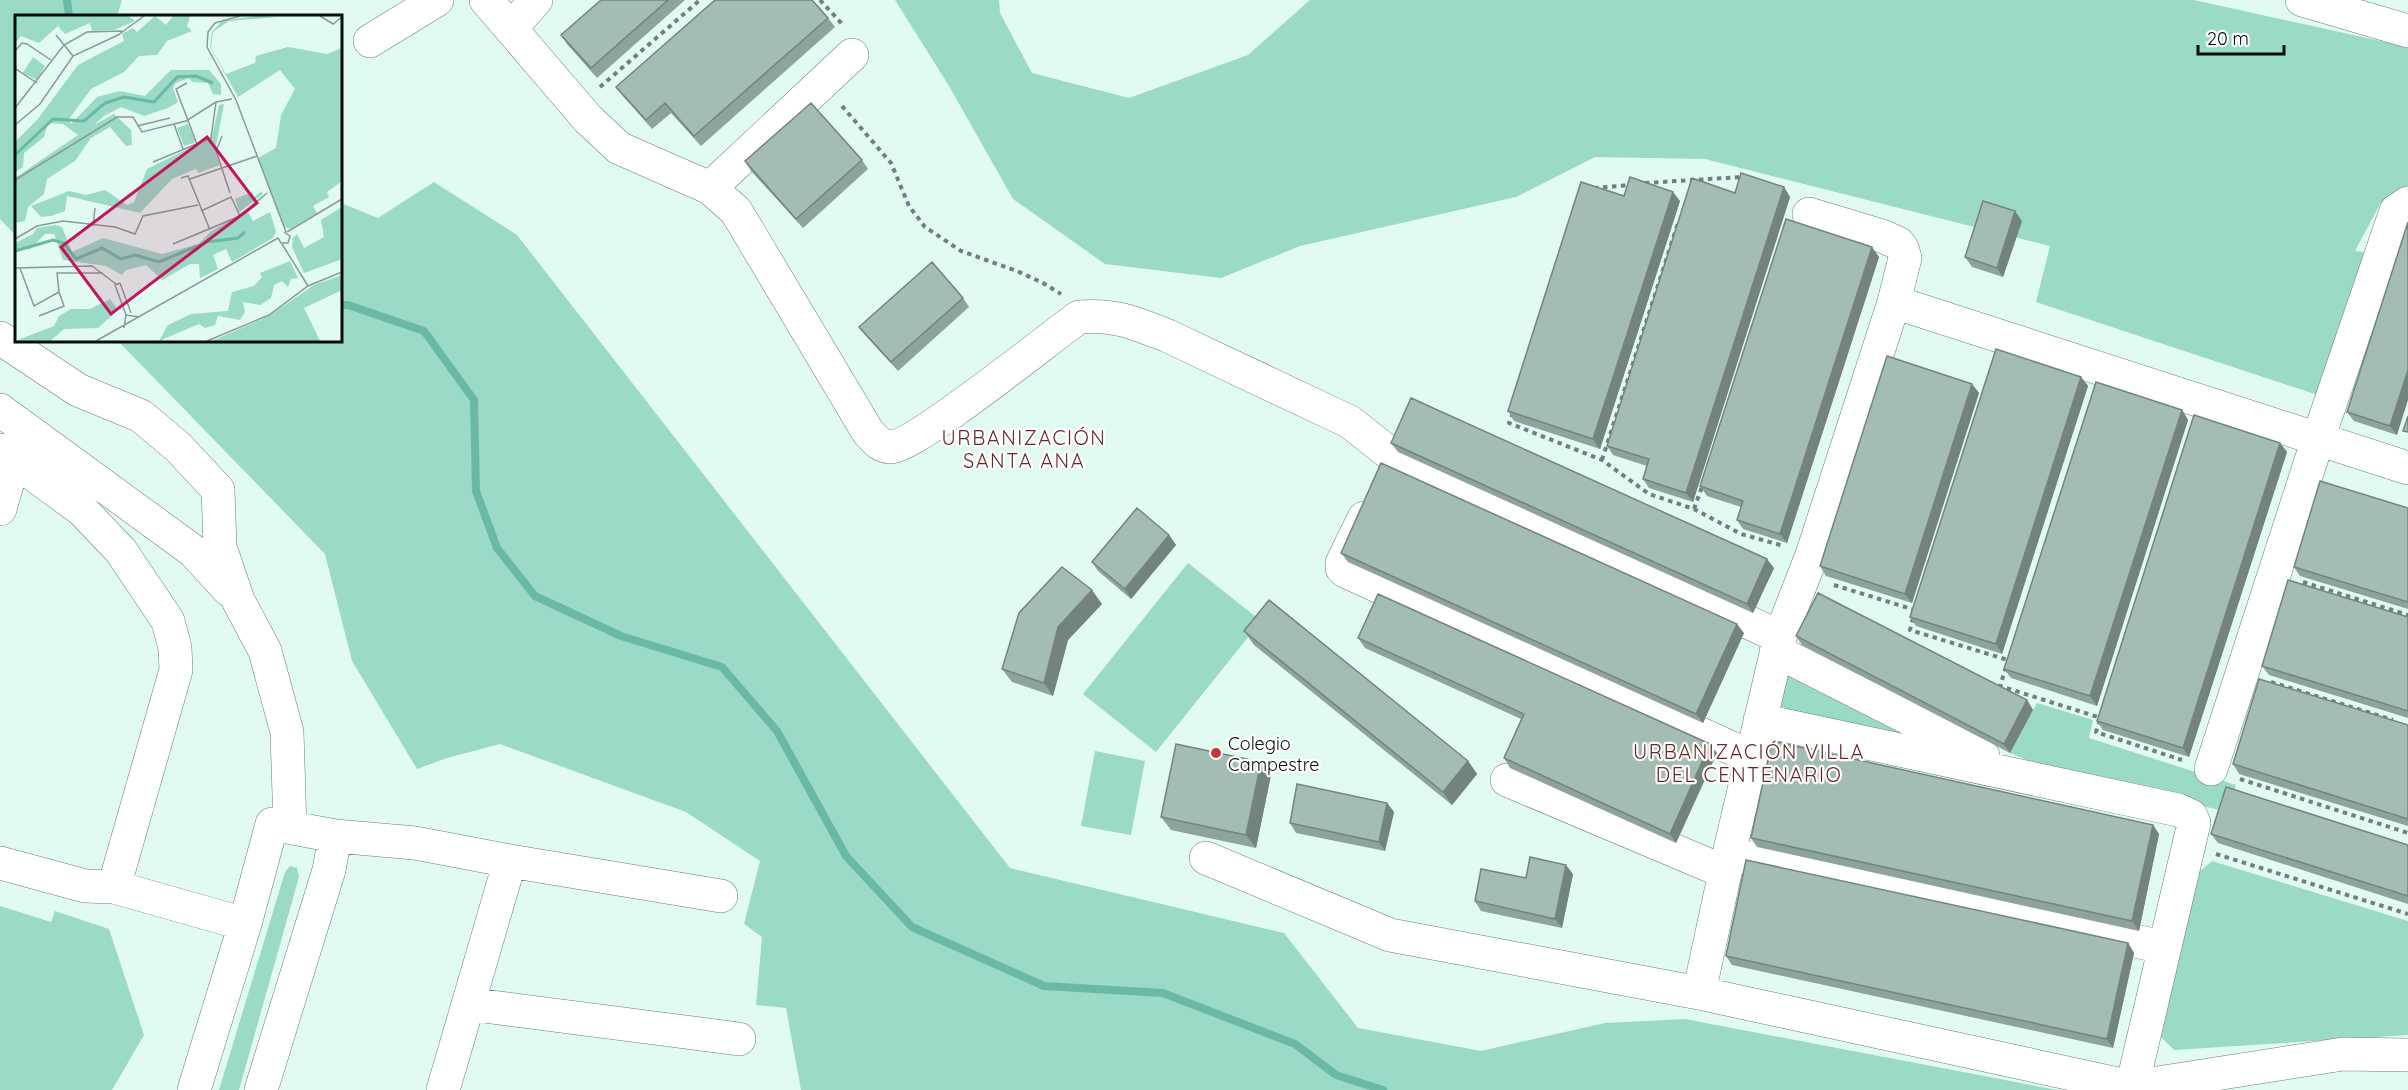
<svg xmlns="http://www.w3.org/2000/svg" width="2408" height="1090" viewBox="0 0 2408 1090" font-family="Quicksand,sans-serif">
<rect width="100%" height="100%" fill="#e1faf2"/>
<!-- green -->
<path fill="#9adac6" d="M0,0H122L117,16H16V236L0,219Z
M895,0H999L1000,13L1032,73L1129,98L1248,55L1310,0H2194L2408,47V186L2380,204L2355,251L2373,253L2324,397L2036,302L2050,246L1705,159L1595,157L1516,197L1300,246L1221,278L1105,264L1013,199L949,86Z
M434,182L517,235L1010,868L1284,933L1358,1028L1481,1051L1605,1023L1685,1019L2057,1090H801L786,1008L756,1005L762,937L744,924L760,861L686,812L500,744L447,758L417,769L352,661L325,554L118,341L340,340L341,203L378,218Z
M1188,563L1261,621L1156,752L1083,694Z
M1786,668L1937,745L1776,708Z
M2037,703L2093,720L2089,738L2236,785L2227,812L2041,766L2010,753Z
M1095,751L1145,761L1131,835L1081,826Z
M2212,861L2408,921V1035L2174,1050L2159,1035L2199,872Z
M290,866L297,868L299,877L239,1090H219L285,872Z
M0,906L51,922L55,911L109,929L144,1035L112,1090H0Z"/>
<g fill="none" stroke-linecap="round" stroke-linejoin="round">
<!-- stream -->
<path stroke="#6abaa3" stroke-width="8" d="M67,0L69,16
M340,305H348L424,331L474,400L476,491L497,548L535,596L621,636L722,667L777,731L846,856L912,927L1044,986L1163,993L1295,1044L1336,1075L1383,1090"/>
<!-- minor casing -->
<g stroke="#687f78" stroke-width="34">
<path id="minor" d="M486,0L588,119L619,148L710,188L736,211L868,432C875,439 879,446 890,447C915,447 1048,339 1079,317C1115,314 1135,323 1168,336L1350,422L1394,457L1780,637
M2302,0L2408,31
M511,28L536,0
M370,41L437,0
M710,188L852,55
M1894,302L2408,468
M0,338L78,390L141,416L178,447L218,490L220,547L238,600L265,651L287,732L290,827
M0,410L193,551L229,590
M0,450L82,510L121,551L168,621L175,648L176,670L114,887
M0,509L14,459
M1364,518L1342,563V568L1345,571L1751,757
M1776,651L1983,756
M1760,720L2178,810L2191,816L2194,823L2132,1087
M2211,769L2318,439L2396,211L2408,203
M1507,780L1725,872
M1729,854L2163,947
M1206,858L1390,935L1699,993L2132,1087L2343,1054L2408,1055
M0,863L85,886L114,887L245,924
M1699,993L1729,854L1780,637L1812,555L1894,302L1905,258L1902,248L1898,243L1882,236L1809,214
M468,1004L739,1039
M194,1090L245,924L272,824L335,836L415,843L510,861L721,896
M261,1090L329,870L335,836
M443,1090L510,861"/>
</g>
<!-- path -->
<path stroke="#70807c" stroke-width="4" stroke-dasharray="4.5 4.5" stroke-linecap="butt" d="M820,0L844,26
M600,87L700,0
M842,106L891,163L909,206L925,227L961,251L1017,271L1043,283L1061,294
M1645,183L1742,177
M1594,188L1631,185
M1513,413L1509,423L1602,460L1649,494L1694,509L1741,534L1784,546
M1602,460L1678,223
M1694,509L1703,484
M2303,582L2408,615
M1834,585L1915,610
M1913,618L1910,630L2008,660
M2006,667L2000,686L2101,718
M2271,682L2393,720
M2100,720L2096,732L2182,760
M2240,779L2408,833
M2216,854L2408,914"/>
<!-- minor -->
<use href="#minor" stroke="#fff" stroke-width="33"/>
</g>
<!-- wall -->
<path fill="#8da39b" d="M601,0H685L597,78L567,44L561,35Z
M828,18L835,27L701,146L671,113L652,129L623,96L616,87Z
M862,160L868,169L803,228L751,171L745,161Z
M1784,187L1790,197L1693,502L1649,488L1643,479L1647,466L1613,455L1607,446L1735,193Z
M1680,201L1600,449L1514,421L1508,411Z
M2022,221L2003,277L1972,267L1965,257Z
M2408,222L2397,435L2354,421L2347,412Z
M1879,257L1787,543L1743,529L1737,520L1741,507L1707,496L1700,486Z
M963,298L969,307L898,371L866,336L859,327Z
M2081,377L2088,386L2002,654L1916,626L1910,617Z
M1972,384L1979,393L1912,603L1826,576L1820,566Z
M2182,410L2188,420L2097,706L2011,678L2004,669Z
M1391,443L1774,568L1753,613L1398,452Z
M2280,443L2287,452L2189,757L2103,730L2097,721Z
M2408,508V609L2300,576L2294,567Z
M1169,535L1176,545L1131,599L1098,571L1092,562Z
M1341,553L1744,633L1703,723L1348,562Z
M1102,604L1068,640L1053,696L1012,682L1002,669Z
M2408,617V718L2269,675L2262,666Z
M1244,631L1468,761L1477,774L1452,805L1254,645Z
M1796,636L2027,700L2033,710L2010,753L1802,645Z
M1358,638L1710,744L1717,753L1676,843L1510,768L1504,758L1521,719L1365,648Z
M2408,725V826L2239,774L2233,764Z
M1261,762L1271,775L1256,848L1171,830L1161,817Z
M1387,803L1394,812L1385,851L1296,833L1290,823Z
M2153,825L2159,834L2139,931L1757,847L1751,838Z
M2211,834L2408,845V904L2218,843Z
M1573,874L1562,928L1481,911L1475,901Z
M2128,943L2134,953L2113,1048L1732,965L1726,956Z"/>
<!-- shaded-wall -->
<path fill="#73847e" d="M1784,187L1790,197L1693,502L1686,493Z
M1673,192L1680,201L1600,449L1593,439Z
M2015,211L2022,221L2003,277L1997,268Z
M1872,247L1879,257L1787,543L1780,534Z
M2408,370V400L2397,435L2390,426Z
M2081,377L2088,386L2002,654L1996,644Z
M1972,384L1979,393L1912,603L1905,594Z
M2182,410L2188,420L2097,706L2090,696Z
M2280,443L2287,452L2189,757L2183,748Z
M1169,535L1176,545L1131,599L1125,589Z
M1767,559L1774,568L1753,613L1747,604Z
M1092,590L1102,604L1068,640L1053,696L1044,683L1058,627Z
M1737,624L1744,633L1703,723L1696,714Z
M2027,700L2033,710L2010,753L2004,744Z
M1710,744L1717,753L1676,843L1670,834Z
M1468,761L1477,774L1452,805L1443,792Z
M1261,762L1271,775L1256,848L1246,835Z
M1387,803L1394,812L1385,851L1379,842Z
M2153,825L2159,834L2139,931L2132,921Z
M1566,865L1573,874L1562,928L1555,919Z
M2128,943L2134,953L2113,1048L2107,1039Z"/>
<!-- building -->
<path fill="#a4bdb4" stroke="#73847e" stroke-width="1.5" d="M601,0H668L591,68L561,35Z
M715,0H812L828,18L694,136L665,103L646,120L616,87Z
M811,103L862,160L796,219L745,161Z
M1741,173L1784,187L1686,493L1643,479L1649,459L1607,446L1692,178L1735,193Z
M1630,177L1673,192L1593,439L1508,411L1581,182L1624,196Z
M1983,201L2015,211L1997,268L1965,257Z
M1786,219L1872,247L1780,534L1737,520L1743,501L1700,486Z
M2408,222V370L2390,426L2347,412Z
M932,262L963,298L891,362L859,327Z
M1996,349L2081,377L1996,644L1910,617Z
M1887,356L1972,384L1905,594L1820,566Z
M2096,382L2182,410L2090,696L2004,669Z
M1411,398L1767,559L1747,604L1391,443Z
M2194,415L2280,443L2183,748L2097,721Z
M2408,416V432L2403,431Z
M1381,463L1737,624L1696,714L1341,553Z
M2320,481L2408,508V602L2294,567Z
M1137,508L1169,535L1125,589L1092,562Z
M1062,567L1092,590L1058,627L1044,683L1002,669L1019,613Z
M2288,580L2408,617V711L2262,666Z
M1818,593L2027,700L2004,744L1796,636Z
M1378,594L1710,744L1670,834L1504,758L1524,714L1358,638Z
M1269,600L1468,761L1443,792L1244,631Z
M2259,679L2408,725V819L2233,764Z
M1772,741L2153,825L2132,921L1751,838Z
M1176,744L1261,762L1246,835L1161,817Z
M1297,784L1387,803L1379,842L1290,823Z
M2226,787L2408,845V896L2211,834Z
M1530,857L1566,865L1555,919L1475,901L1481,869L1526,878Z
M1746,860L2128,943L2107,1039L1726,956Z"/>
<!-- markers -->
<circle fill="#c5363d" stroke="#fff" stroke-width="2" cx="1216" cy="753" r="6"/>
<g text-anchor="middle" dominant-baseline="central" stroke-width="4.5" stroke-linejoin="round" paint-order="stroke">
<!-- poi labels -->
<g font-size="18" fill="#050d0b" stroke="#fff" text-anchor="start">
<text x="1228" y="743">Colegio<tspan x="1228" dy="21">Campestre</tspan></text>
</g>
<!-- neighbourhood labels -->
<g font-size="20" letter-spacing="1.5" fill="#6b2526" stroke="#fff">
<text x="1024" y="437">URBANIZACIÓN<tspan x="1024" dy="23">SANTA ANA</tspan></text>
<text x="1749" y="751">URBANIZACIÓN VILLA<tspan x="1749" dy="23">DEL CENTENARIO</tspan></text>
</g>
</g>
<!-- overview -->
<g transform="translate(15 15)">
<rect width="327" height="327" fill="#e1faf2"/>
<path d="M0,1H114L120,6L99,15L77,16L75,8L50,19L43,11L24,28L6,21L0,28ZM140,1L151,10L158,1H175L172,11L177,16L152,26L142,40L124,41L109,57L76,74L54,104L56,109L82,82L105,76L130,81L156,55H194L206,69V80L198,79L193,68L177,67L174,63L161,68L158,73L163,87L153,93L129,101L106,92L89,101L79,110L99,99L116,115L117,130L111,131L95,112L76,123L60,146L32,164L29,179L13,192L10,206L0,208V163L63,120L48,109L33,108L29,122L9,138L8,152L0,157V127L22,105L63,50L109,26L107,19L118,13L122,17ZM242,1L262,2L214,6L198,17L196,33L211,59L240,48L241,41L273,32L312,39L327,33V166L312,177L314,182L298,191L302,198L275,214L269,212L243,143L261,133L266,100L280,74L265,55L223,82L195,32L197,17L205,8L210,5ZM18,42L30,51L22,65L8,58ZM209,89L200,136L205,150L183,158L181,154L157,164L125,198L52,181L50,196L36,201L26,202L16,191L54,176L71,180L90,175L112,190L119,187L132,154L197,122L204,90ZM173,109L181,127L169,131L162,113ZM247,176L248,179L224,197L220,184L237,177L239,182ZM327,192V244L289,258L277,232L278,223L282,219L289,233L309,222L306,205ZM232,195L238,206L255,197L261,217L258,223L217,247L211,234L198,240L203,254L185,263L184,249H175L147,265L131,250L111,255L107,260L91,251L48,245L39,219H30L15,234L0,235V228L18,219L22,213L40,210L47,212L57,237L88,223L147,239L184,229L195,217ZM275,246L283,263L276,264L273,272L267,266L259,270L256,283L245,290L228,287L230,297L225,305L203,301L200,310L190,313L184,309L144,326L153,310L176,299L213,296L217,277L239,271L247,262L245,258ZM327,260V275L289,293L305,326H197L254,301L299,270ZM95,284L103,295L83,313L49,314L35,326H0L39,311L44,301L56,294H75Z" fill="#9adac6"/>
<path fill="none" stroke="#6abaa3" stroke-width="3" d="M0,140L38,104L69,106L90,88L109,82L139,87L162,62L181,61L198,68M0,236L38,225L49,228L61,244L87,233L106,244L120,240L144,247L192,227L223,223L230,217"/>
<path fill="none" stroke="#899b96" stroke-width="1.5" d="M225,1L200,8L193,17L192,32L221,85L271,217M305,1L318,9L327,2M41,20L58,41M0,36L7,28L12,29L36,45M0,49L1,54L22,68M172,68L161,74L182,129M0,93L49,30L72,17L107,16M159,109L168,134M0,110L25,89L58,41L103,20L129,1M122,111L155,103M207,121L201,136L215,178M138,147L196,123L201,87M166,163L173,161L195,215M175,164L242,141M0,165L102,102H118L127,117L171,106L201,87L217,84M186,196L216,182L225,201M78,211L80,193M272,217L327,184M263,223L266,228H273L275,221L269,217M0,224L22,211L48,206L100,212L120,219L128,201L183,190M158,229L225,201L252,178M267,229L293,271M0,253L77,251L101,269M5,253L19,291L44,277L42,258H88M105,268L100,270L111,300M105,268L116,298M24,301L49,291L44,277M109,313L111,300L125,302M81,326L263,223M192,326L254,300L293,271L327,257"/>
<path fill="#c2185b" fill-opacity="0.15" stroke="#c2185b" stroke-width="3" d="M192,122L242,188L96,299L46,232Z"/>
<rect width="327" height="327" fill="none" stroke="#050d0b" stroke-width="3"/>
</g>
<!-- scale -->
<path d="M2198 45v9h86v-9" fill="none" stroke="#050d0b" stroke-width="3"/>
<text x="2207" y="45" font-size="18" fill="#050d0b" stroke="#ffffff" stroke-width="4.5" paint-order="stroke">20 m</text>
</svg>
